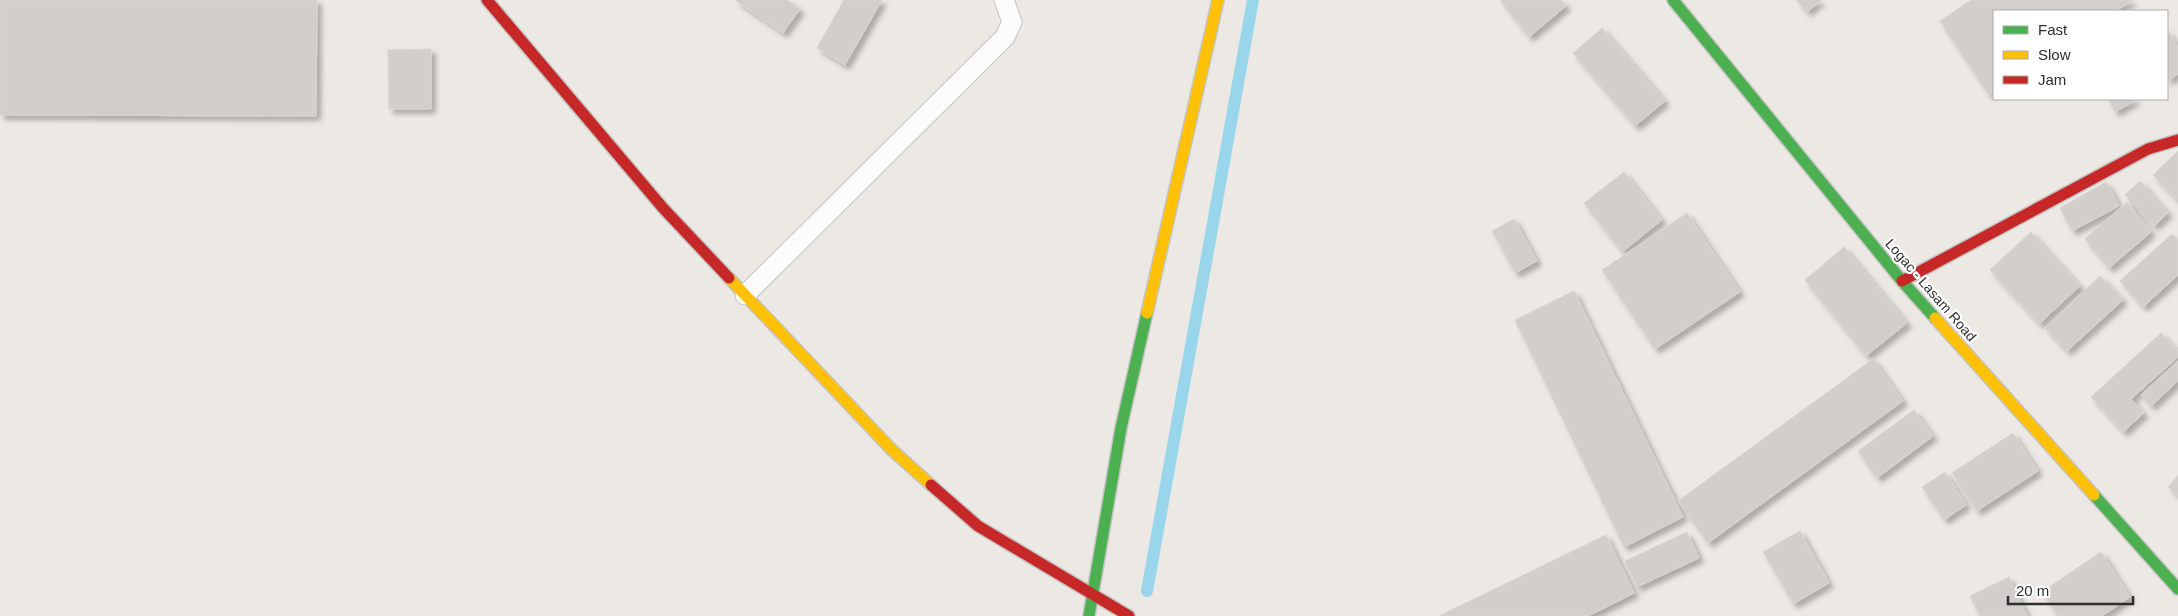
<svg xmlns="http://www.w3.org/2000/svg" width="2178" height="616" viewBox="0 0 2178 616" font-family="Helvetica,sans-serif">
<defs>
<filter id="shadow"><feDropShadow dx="4.5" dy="4.5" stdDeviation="2.5" flood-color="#0004"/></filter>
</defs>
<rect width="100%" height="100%" fill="#ece8e4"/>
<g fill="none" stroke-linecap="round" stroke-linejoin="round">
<!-- stream -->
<path stroke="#99d6ec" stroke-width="12" d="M1147,591L1253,0"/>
</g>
<!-- building -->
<path fill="#d1cecb" stroke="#d7d4d0" filter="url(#shadow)" d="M0,0H317L316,116L0,115Z
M735,0H787L800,9L783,33Z
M844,0H882L845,65L817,48Z
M1500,0H1561L1566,6L1529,37Z
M1796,0H1821L1807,12Z
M1971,0H2133L2116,11H1994V91L1989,95L1940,21Z
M1602,28L1665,101L1635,126L1573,53Z
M2167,29L2178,48V74L2167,81Z
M431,49V109H389L388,50Z
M2108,99H2137L2115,112Z
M2178,151V201L2153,175Z
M1624,172L1662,220L1622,252L1584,203Z
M2140,181L2168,213L2154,226L2125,195Z
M2106,182L2119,206L2072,231L2060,208Z
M2127,202L2151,232L2109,268L2085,239Z
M1687,213L1740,292L1655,349L1602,270Z
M1514,219L1537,261L1515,273L1492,231Z
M2031,232L2080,286L2039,324L1990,270Z
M2172,234L2178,240V275L2143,307L2120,281Z
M1844,247L1907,323L1866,356L1805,280Z
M2100,276L2123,300L2067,351L2045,328Z
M1574,291L1683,517L1624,547L1515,320Z
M2161,333L2178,351V357L2131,399L2144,413L2123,432L2091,397Z
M1873,359L1903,401L1708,543L1678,501Z
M2178,361V381L2151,406L2141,395Z
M1914,410L1933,436L1877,478L1858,451Z
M2013,433L2038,471L1977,511L1952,473Z
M1945,472L1966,505L1944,520L1922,487Z
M2178,475V496L2168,487Z
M1800,531L1829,583L1793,604L1763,552Z
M1687,532L1699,558L1637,587L1625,561Z
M1606,535L1634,593L1588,616H1439Z
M2101,552L2130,597L2102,616H2058L2042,592Z
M2009,577L2027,616H1980L1970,596Z"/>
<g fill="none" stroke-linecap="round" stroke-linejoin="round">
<!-- lane casing -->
<g stroke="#c5c4c5" stroke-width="21">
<path id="lane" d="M745,295L1005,37L1012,22L1004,0"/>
</g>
<!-- fast casing -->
<g stroke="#c5c4c5" stroke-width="14">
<path id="fast" d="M1673,0L1902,281L1935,318
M2094,495L2178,589
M1089,616L1121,428L1147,313"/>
</g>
<!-- slow casing -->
<g stroke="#c5c4c5" stroke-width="14">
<path id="slow" d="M729,278L892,450L931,485
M1147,313L1218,0
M1935,318L2094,495"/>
</g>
<!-- jam casing -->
<g stroke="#c5c4c5" stroke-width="14">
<path id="jam" d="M487,0L663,208L729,278
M1902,281L2148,149L2178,140
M931,485L978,526L1129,616"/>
</g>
<!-- lane -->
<use href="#lane" stroke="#fcfcfb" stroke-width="19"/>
<!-- fast -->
<use href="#fast" stroke="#4caf50" stroke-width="11"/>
<!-- slow -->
<use href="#slow" stroke="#ffc107" stroke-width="11"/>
<!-- jam -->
<use href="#jam" stroke="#c62828" stroke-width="11"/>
</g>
<g text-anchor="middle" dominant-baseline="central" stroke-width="4.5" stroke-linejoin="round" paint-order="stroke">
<!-- street labels -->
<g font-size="14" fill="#2e2e2e" stroke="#fff">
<text transform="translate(1931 290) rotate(49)">Logac - Lasam Road</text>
</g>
</g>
<!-- legend -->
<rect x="1993" y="10" width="175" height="90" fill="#ffffff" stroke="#ababab"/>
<rect x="2003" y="26" width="25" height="8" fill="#4caf50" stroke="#ababab"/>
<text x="2038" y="35" font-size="15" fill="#2e2e2e">Fast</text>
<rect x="2003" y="51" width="25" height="8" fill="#ffc107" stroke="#ababab"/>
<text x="2038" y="60" font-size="15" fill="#2e2e2e">Slow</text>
<rect x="2003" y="76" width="25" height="8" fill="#c62828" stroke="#ababab"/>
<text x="2038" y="85" font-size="15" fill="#2e2e2e">Jam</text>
<!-- scale -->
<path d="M2008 596v8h125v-8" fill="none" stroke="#2e2e2e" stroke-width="2.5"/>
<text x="2016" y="596" font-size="15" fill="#2e2e2e" stroke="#ffffff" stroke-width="4" paint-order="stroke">20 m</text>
</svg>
